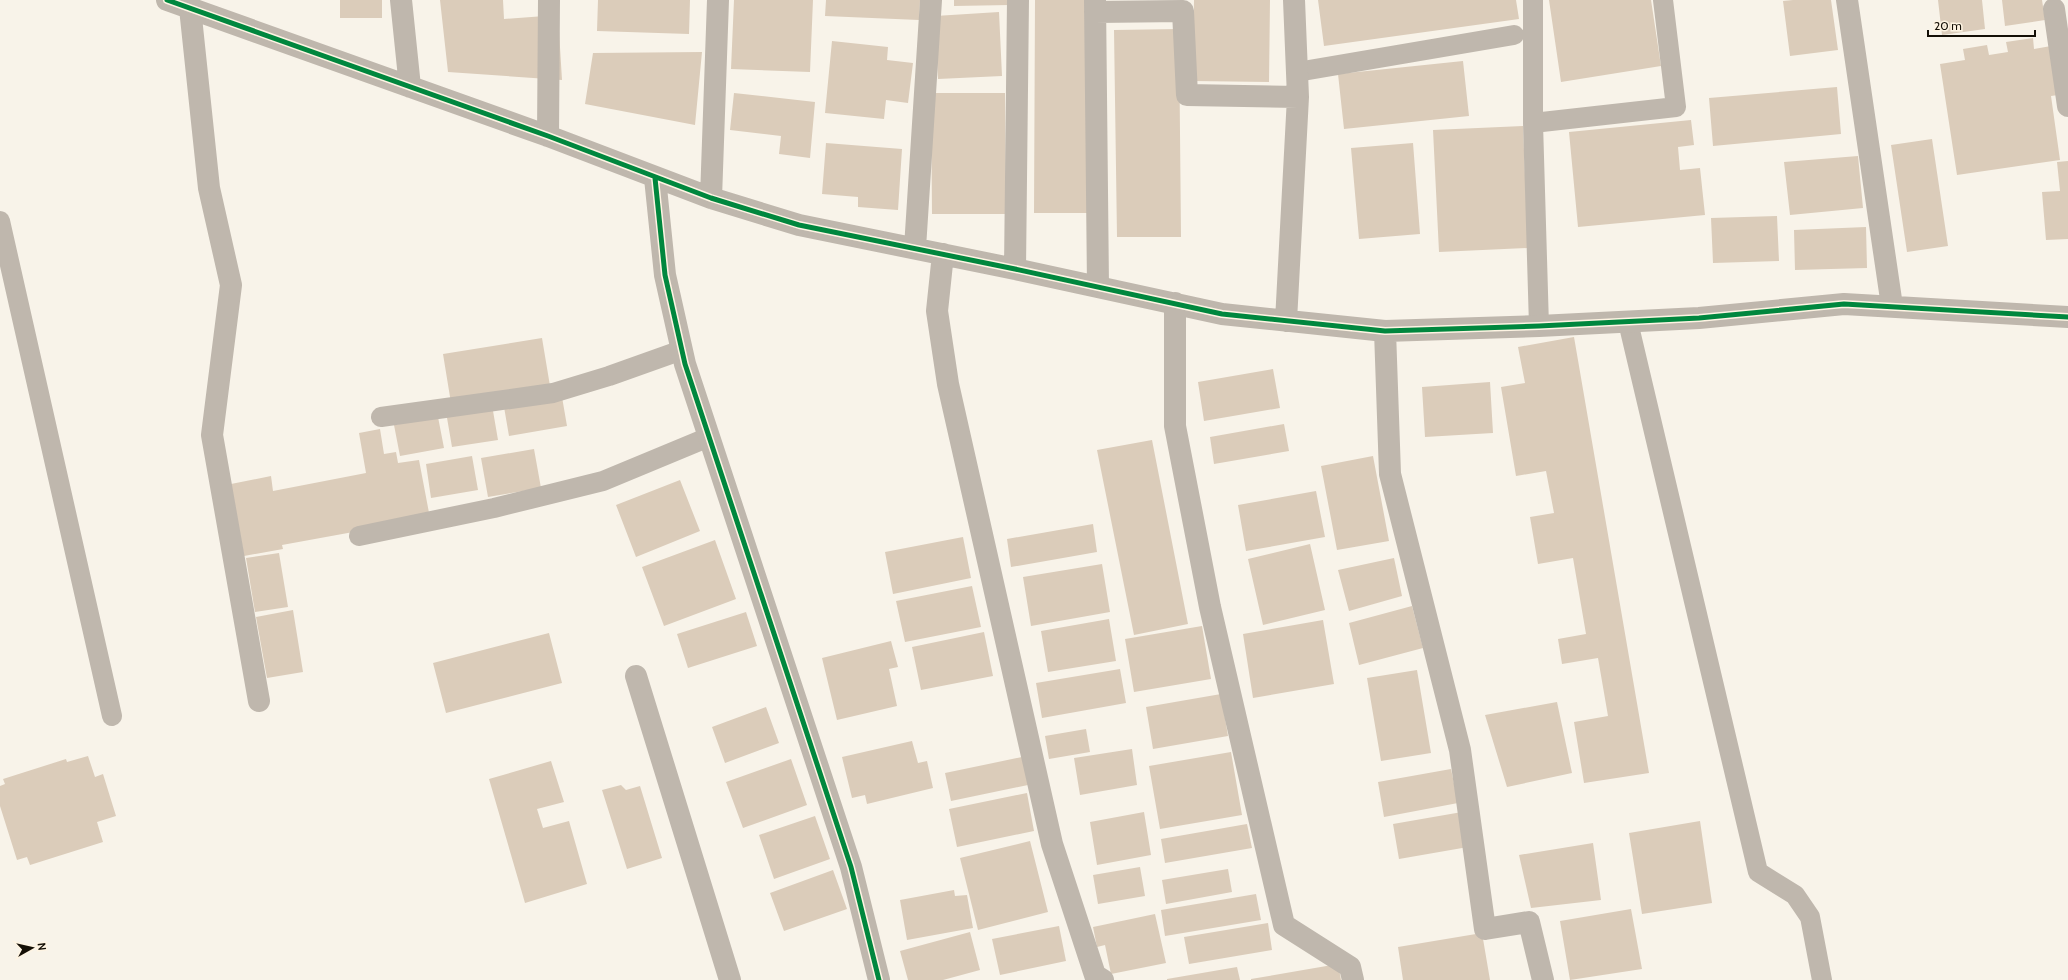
<svg xmlns="http://www.w3.org/2000/svg" width="2068" height="980" viewBox="0 0 2068 980" font-family="Cabin,sans-serif">
<rect width="100%" height="100%" fill="#f8f3e9"/>
<!-- building -->
<path fill="#dbccba" d="M340,0H382V18H340Z
M440,0H503L504,19L558,15L562,80L448,72Z
M598,0H690L689,34L597,31Z
M734,0H813L810,72L731,69Z
M826,0H920L919,20L825,16Z
M954,0H1010V5L954,6Z
M1035,0H1090L1089,213H1034Z
M1194,0H1270L1269,82L1193,81Z
M1318,0H1516L1519,19L1324,46Z
M1549,0H1651L1661,66L1561,82Z
M1793,0H1831L1838,50L1790,56L1783,1Z
M1938,0H1982L1985,29L1942,35Z
M2002,0H2042L2045,20L2005,26Z
M999,12L1002,76L938,79L935,16Z
M1179,29L1181,237H1117L1114,30Z
M2033,38L2034,49L2051,46L2058,95L2051,96L2060,160L1957,175L1940,64L1965,60L1963,49L1987,45L1989,55L2008,52L2006,42Z
M832,41L888,47L887,60L913,63L908,103L886,100L884,119L825,113Z
M702,52L695,125L585,104L593,53Z
M1463,61L1469,116L1344,129L1338,74Z
M1837,87L1841,134L1713,146L1709,98Z
M734,93L815,102L810,158L779,154L781,136L730,130Z
M931,93H1005L1006,214H932Z
M1691,120L1694,145L1678,147L1680,170L1700,168L1705,215L1578,227L1569,132Z
M1523,126L1528,248L1439,252L1433,130Z
M1932,139L1948,246L1907,252L1891,145Z
M826,143L902,149L898,210L858,207V197L822,194Z
M1413,143L1420,234L1359,239L1351,148Z
M1858,156L1863,208L1790,215L1784,162Z
M2068,161V239L2046,240L2042,192L2060,191L2057,162Z
M1777,216L1779,261L1713,263L1711,218Z
M1866,227L1867,268L1795,270L1794,230Z
M1574,337L1649,773L1584,783L1574,722L1608,716L1598,658L1562,664L1558,639L1586,634L1573,558L1538,564L1530,517L1554,513L1546,471L1516,476L1501,387L1525,383L1518,347Z
M542,338L550,386L451,403L443,354Z
M1273,369L1280,408L1204,421L1198,382Z
M1490,382L1493,433L1425,437L1422,387Z
M562,397L567,426L509,436L504,407Z
M492,405L498,440L452,447L446,412Z
M438,417L444,448L400,456L394,425Z
M1284,424L1289,451L1214,464L1210,437Z
M380,429L384,454L396,452L398,463L419,460L430,518L282,545L283,549L244,556L231,484L271,476L273,491L366,473L359,433Z
M1152,440L1188,624L1134,635L1097,450Z
M534,449L541,488L488,497L481,458Z
M472,456L478,490L431,498L426,464Z
M1373,456L1389,541L1337,550L1321,466Z
M680,480L700,531L636,557L616,505Z
M1316,491L1325,537L1246,551L1238,505Z
M1093,524L1097,552L1011,567L1007,539Z
M963,537L971,578L893,594L885,552Z
M715,540L736,599L664,626L642,567Z
M1310,544L1325,610L1263,625L1248,559Z
M279,553L288,607L255,612L246,558Z
M1394,558L1402,596L1349,611L1338,570Z
M1102,564L1110,612L1031,626L1023,577Z
M972,586L981,627L905,642L896,601Z
M1412,606L1423,648L1359,665L1349,623Z
M293,610L303,672L267,678L256,617Z
M746,612L757,646L688,668L677,634Z
M1109,619L1116,661L1048,672L1041,631Z
M1323,620L1334,684L1253,698L1243,634Z
M1202,626L1211,679L1134,692L1125,639Z
M984,632L993,676L921,690L912,647Z
M549,633L562,683L446,713L433,663Z
M891,641L898,667L889,669L897,706L837,720L822,658Z
M1120,669L1126,703L1042,718L1036,683Z
M1417,670L1431,753L1381,761L1367,678Z
M1221,694L1228,736L1153,749L1146,707Z
M1557,702L1572,773L1507,787L1485,715Z
M766,707L779,743L725,763L712,727Z
M1086,729L1090,752L1049,759L1045,736Z
M912,741L918,763L927,761L933,788L867,804L865,795L852,798L842,757Z
M1132,749L1137,785L1080,795L1074,758Z
M1231,752L1242,815L1160,829L1149,766Z
M88,756L95,777L103,774L116,816L97,822L103,842L30,865L27,857L17,860L0,806V786L5,784L3,779L66,759L67,762Z
M1022,757L1028,785L951,801L945,773Z
M791,759L807,805L743,828L726,782Z
M551,761L564,802L537,809L543,828L569,821L587,884L525,903L489,779Z
M1451,769L1458,803L1384,817L1378,782Z
M621,785L626,790L640,786L662,858L627,869L602,790Z
M1027,793L1034,831L957,847L949,809Z
M1144,812L1151,855L1097,865L1090,822Z
M1462,812L1468,847L1399,859L1393,824Z
M815,816L830,859L774,879L759,835Z
M1700,821L1712,903L1642,914L1629,833Z
M1247,824L1252,848L1165,863L1161,839Z
M1030,841L1048,912L978,930L960,858Z
M1593,843L1601,900L1531,908L1519,855Z
M1140,867L1145,896L1098,904L1093,875Z
M1228,869L1232,892L1166,904L1162,880Z
M833,870L847,909L784,931L770,893Z
M954,890L955,896L967,895L973,928L907,940L900,900Z
M1256,894L1261,920L1165,936L1161,910Z
M1631,909L1642,969L1570,980L1560,921Z
M1155,914L1166,963L1111,974L1105,945L1097,947L1093,927Z
M1268,923L1272,950L1189,964L1184,937Z
M1059,926L1066,961L1000,975L992,939Z
M970,932L980,970L943,980H908L900,951Z
M1482,933L1490,980H1403L1398,947Z
M1338,964L1341,980H1251V979Z
M1237,967L1240,980H1167V979Z"/>
<g fill="none" stroke-linecap="round" stroke-linejoin="round">
<!-- service -->
<path stroke="#bfb7ad" stroke-width="20" d="M1533,0V123L1539,326
M1297,72L1514,35
M1533,123L1676,107L1663,0
M0,221L112,716
M1628,322L1758,872L1795,895L1810,917L1822,980
M381,417L553,393L609,376L682,350
M359,536L494,508L603,481L709,437"/>
<!-- minor -->
<path stroke="#bfb7ad" stroke-width="22" d="M167,0L548,136L711,198L799,225L1015,269L1222,314L1385,331L1539,326L1699,318L1844,304L2068,317
M401,0L410,87
M1095,0L1098,287
M1847,0L1892,306
M190,8L209,188L231,285L212,435L259,701
M2054,9L2068,106
M1095,12L1183,11L1187,95L1298,97
M548,136L549,0
M655,178L665,275L685,364L851,867L879,980
M711,198L718,0
M915,248L931,0
M943,254L937,311L948,384L1052,844L1095,975L1103,980
M1015,269L1018,0
M1175,303V426L1210,607L1284,925L1350,967L1353,980
M1286,321L1298,97L1294,0
M1385,331L1390,474L1460,750L1485,929L1529,922L1543,980
M636,676L730,980"/>
<!-- cycleway casing -->
<g stroke="#fef4e3" stroke-width="8">
<path id="cycleway" d="M167,0L548,136L711,198L799,225L1015,269L1222,314L1385,331L1539,326L1699,318L1844,304L2068,317
M655,178L665,275L685,364L851,867L879,980"/>
</g>
<!-- cycleway -->
<use href="#cycleway" stroke="#00873e" stroke-width="5"/>
</g>
<!-- north arrow -->
<g transform="translate(32 948) rotate(82)" stroke="#fef4e3" stroke-width="3" paint-order="stroke">
<path d="M0-3L7 15L0 10L-7 15Z" fill="#140f06"/>
<text y="-6" font-size="11" font-weight="bold" text-anchor="middle" fill="#140f06">N</text>
</g>
<!-- scale -->
<path d="M1928 30v6h107v-6" fill="none" stroke="#140f06" stroke-width="2"/>
<text x="1934" y="30" font-size="12" fill="#140f06" stroke="#fef4e3" stroke-width="3" paint-order="stroke">20 m</text>
</svg>
